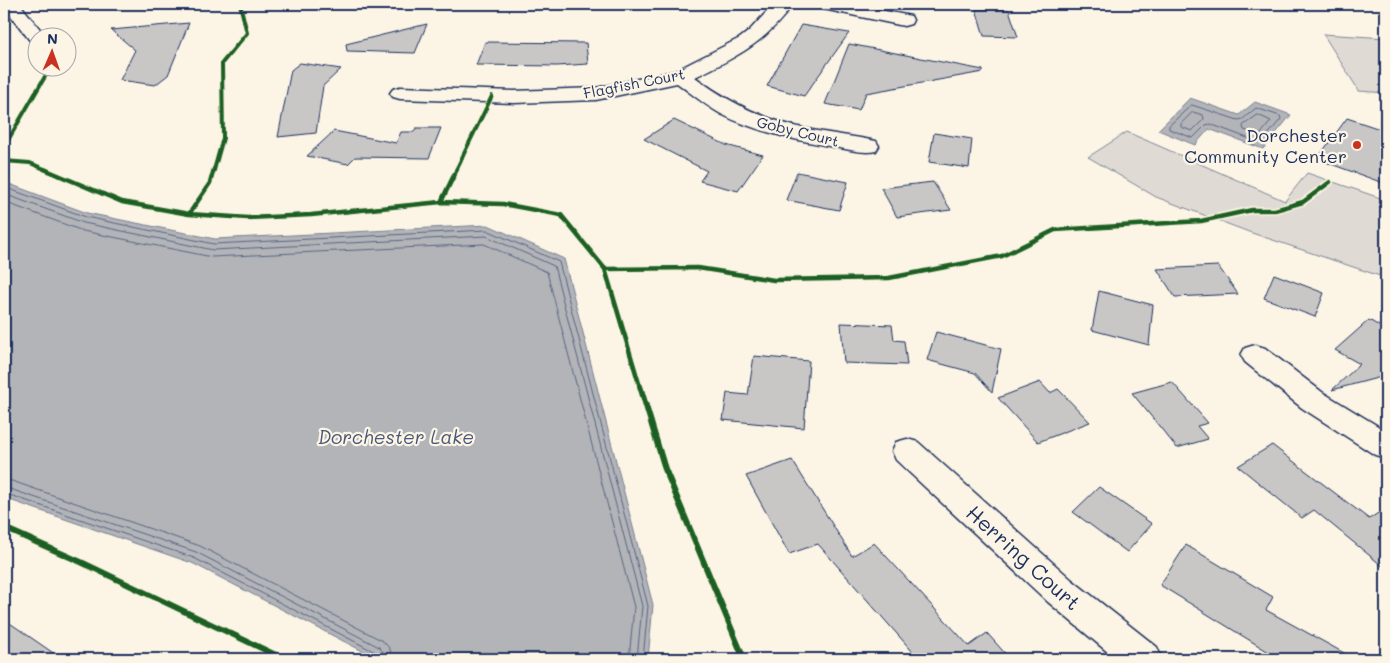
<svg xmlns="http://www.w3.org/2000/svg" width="1390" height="663" viewBox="0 0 1390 663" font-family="Mali,sans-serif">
<rect width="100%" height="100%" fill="#fcf5e5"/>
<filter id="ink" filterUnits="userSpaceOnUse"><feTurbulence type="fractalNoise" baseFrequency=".02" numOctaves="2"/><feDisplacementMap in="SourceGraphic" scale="10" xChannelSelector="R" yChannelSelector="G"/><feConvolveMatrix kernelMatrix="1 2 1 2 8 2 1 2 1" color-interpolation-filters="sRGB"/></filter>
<g filter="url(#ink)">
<!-- green -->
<path fill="#dfdbd4" stroke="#7d8599" d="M1323,34L1386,38V93L1359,91Z
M1127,132L1285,201L1307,173L1386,200V278L1249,232L1156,197L1088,157Z"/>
<!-- water -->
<path fill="#b2b4b8" stroke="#767f94" d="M1190,98L1239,115L1255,102L1291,115L1263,149L1209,129L1195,145L1158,130Z
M4,182L87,213L215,239L488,225L564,259L653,605L648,659H378L192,563L4,498Z"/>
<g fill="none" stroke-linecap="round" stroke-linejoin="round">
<!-- shore -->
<path stroke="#576482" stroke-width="1" d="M1192,105L1238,120L1243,119L1256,108L1280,116L1281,119L1261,143L1210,124L1206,125L1193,138L1169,129V126Z
M1193,112L1203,115L1204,119L1192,131L1181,127V124Z
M1258,115L1271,121L1260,135L1244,130L1243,126Z
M4,187L86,217L214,244L487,230L559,262L648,606L643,659
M4,194L84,223L213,250L486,236L554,266L642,606L637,659
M4,202L83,231L212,257L484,244L547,272L634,607L629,659
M4,480L12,481L200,546L383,641L390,649L392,659
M4,487L196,552L379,647L384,653L385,659
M4,493L194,558L375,652L379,659"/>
</g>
<!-- building -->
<path fill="#c8c7c6" stroke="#1b2f5e" d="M976,9L1009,10L1018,37L984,36Z
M189,23L168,75L155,85L120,80L135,50L111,30Z
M427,24L415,53L347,51L346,44Z
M801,25L849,33L804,96L767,86Z
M485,42L586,43L588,64L557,66L476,65Z
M849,44L983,70V72L866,93L859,110L825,104Z
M300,63L341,69L323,86L316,133L278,137L291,70Z
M1347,118L1386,131V184L1317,159Z
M674,120L726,145L763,155L738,191L700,181L707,171L644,139Z
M416,128H441L429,158L355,157L348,164L307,156L334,131L396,143L401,132H414Z
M934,133L972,139L969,168L929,162Z
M797,172L848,182L839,210L786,200Z
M933,182L951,210L897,217L881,188Z
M1218,266L1238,294L1175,297L1157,269Z
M1274,274L1324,293L1315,317L1264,298Z
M1099,291L1153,305L1149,345L1092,330Z
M1369,320L1386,330V380L1381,377L1332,390L1360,364L1335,350Z
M841,323L892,325L894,340L904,341L907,365L844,363Z
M936,332L1001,349L992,392L975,373L927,360Z
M754,356L809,361L804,428L723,420L727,393L748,395Z
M1040,382L1050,393L1058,389L1090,422L1038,442L998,398Z
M1172,382L1208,423L1197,426L1208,439L1177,448L1132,393Z
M1272,445L1369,519L1386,508V569L1314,510L1302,518L1238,466Z
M792,460L852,556L874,543L969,646L987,633L1010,659H919L818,544L789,554L746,476Z
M1099,487L1152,524L1127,552L1073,512Z
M1186,545L1273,597L1266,610L1355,659H1280L1160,585Z
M4,619L62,659H4Z"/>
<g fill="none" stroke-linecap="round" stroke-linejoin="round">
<!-- minor casing -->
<g stroke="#1b2f5e" stroke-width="3">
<path id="minor" d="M4,4H20L47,38H38V44L31,42L5,8Z
M774,4H793C767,42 735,58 695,77C729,103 765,120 807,129C830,134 853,136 876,141L879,146L876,151C862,154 848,149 834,147C796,140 756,132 721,114C705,105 692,94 677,83L596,100L514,103L400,99L393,97L390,93L393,89L400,87L514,91L596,88L675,71L740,38L749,31Z
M814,4H849L911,16L913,20L911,24L904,26L823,9L817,8Z
M1255,345L1265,348L1322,392L1386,431V458L1375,455L1302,408L1245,362L1241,355L1245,348Z
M907,439L918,442L1072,580L1157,647L1162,659H1116L1048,602L896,460L892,451L896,442Z"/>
</g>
<!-- minor -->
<use href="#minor" fill="#fcf5e5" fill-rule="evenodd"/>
<!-- cycleway-far2 casing -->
<g stroke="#fcf5e5" stroke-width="6">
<path id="cycleway-far2" d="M4,147L50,68
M4,161L30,163L47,170
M214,170L223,138L222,63L247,33L240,4
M456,170L492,96"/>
</g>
<!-- cycleway-far1 casing -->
<g stroke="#fcf5e5" stroke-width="8">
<path id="cycleway-far1" d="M44,169L122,202L189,214L248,218L311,215L441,202L503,204L561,215L605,269L640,387
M441,202L457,169
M189,214L210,183L214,169
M605,269L698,268L774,280L889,278L1002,256L1055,230L1201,221L1252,210H1275L1303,202L1330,182"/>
</g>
<!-- cycleway casing -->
<g stroke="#fcf5e5" stroke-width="9">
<path id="cycleway" d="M640,386L665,469L744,659
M4,530L11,531L81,562L284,659"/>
</g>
<!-- cycleway-far2 -->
<use href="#cycleway-far2" stroke="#1b5e20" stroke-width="4"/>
<!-- cycleway-far1 -->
<use href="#cycleway-far1" stroke="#1b5e20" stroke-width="4.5"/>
<!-- cycleway -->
<use href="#cycleway" stroke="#1b5e20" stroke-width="6"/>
</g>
</g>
<!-- markers -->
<circle fill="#c8321e" stroke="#fcf5e5" stroke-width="2" cx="1357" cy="145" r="5"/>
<g text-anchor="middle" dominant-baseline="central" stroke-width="4.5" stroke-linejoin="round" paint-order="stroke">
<!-- far-street labels -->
<g font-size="15" fill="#1b2f5e" stroke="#fcf5e5">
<text transform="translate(634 83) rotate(-11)">Flagfish Court</text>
<text transform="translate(798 131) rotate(14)">Goby Court</text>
</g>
<!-- poi labels -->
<g font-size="18" fill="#1b2f5e" stroke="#fcf5e5" text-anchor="end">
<text x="1347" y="135">Dorchester<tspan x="1347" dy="21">Community Center</tspan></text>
</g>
<!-- water labels -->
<g font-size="19" font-style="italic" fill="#485779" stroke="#fcf5e5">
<text x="396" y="436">Dorchester Lake</text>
</g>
<!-- near-street labels -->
<g font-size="21" fill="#1b2f5e" stroke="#fcf5e5">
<text transform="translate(1024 557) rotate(42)">Herring Court</text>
</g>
</g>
<!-- margin -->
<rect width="1390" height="663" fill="none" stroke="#fcf5e5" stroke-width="20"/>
<rect x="10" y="10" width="1370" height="643" fill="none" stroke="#1b2f5e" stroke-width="2" filter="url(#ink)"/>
<!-- north arrow -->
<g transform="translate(52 52) rotate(2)"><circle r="24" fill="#fcf5e5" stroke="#a2a6af"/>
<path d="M0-4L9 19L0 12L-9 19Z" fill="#c8321e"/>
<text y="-8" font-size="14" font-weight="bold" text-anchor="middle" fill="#1b2f5e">N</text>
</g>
</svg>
